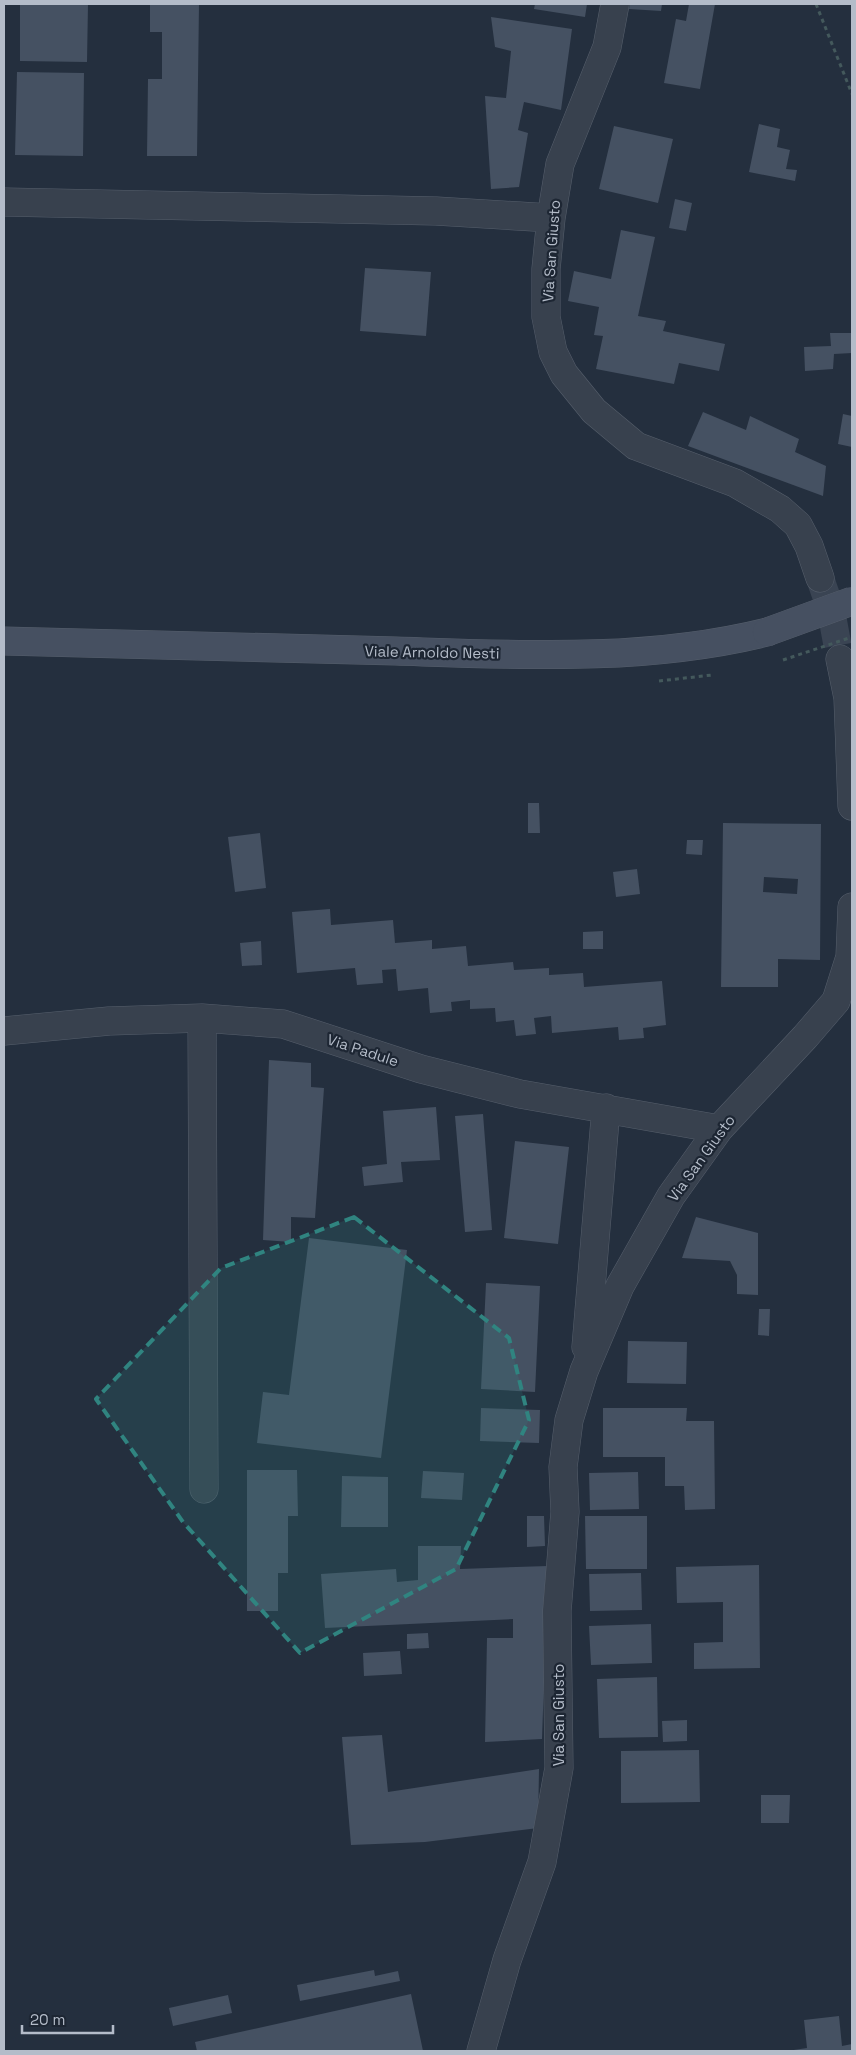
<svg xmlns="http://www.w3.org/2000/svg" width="856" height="2055" viewBox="0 0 856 2055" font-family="'Space Grotesk',sans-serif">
<rect width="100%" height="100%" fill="#242f3e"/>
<!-- building -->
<path fill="#455162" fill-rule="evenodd" d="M20,4H88L87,62L20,61Z
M150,4H199L197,156H147L148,79H162V32H150Z
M535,4H587L585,17L534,9Z
M630,4H662L661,11L629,9Z
M689,4H715L700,89L664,83L676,19L686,21Z
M491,17L572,29L561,110L524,102L518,130L528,133L519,187L491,189L485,96L506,98L511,51L495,47Z
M17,72L84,73L83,156L15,155Z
M759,124L780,129L777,147L790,150L786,169L797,170L795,181L749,172Z
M614,126L673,139L658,203L599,189Z
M675,199L692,203L686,231L669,228Z
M621,230L655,237L638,316L666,321L663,331L725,344L719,371L679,363L674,384L596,369L603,336L594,335L599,307L568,301L574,271L611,279Z
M365,268L431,272L426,336L360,331Z
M830,333H852V353L834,354L833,369L805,371L804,347L831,346Z
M703,412L746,430L750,416L799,439L795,452L826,466L823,496L688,446Z
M843,414L852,416V447L838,444Z
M528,803H539L540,833H528Z
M723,823L821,824L820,960L778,959V987H721ZM764,877L798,879L797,894L763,892Z
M260,833L266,888L235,892L228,837Z
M687,840H703L702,855L686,854Z
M637,869L640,894L616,897L613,872Z
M330,909L331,925L393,920L395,943L432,940V949L466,946L468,966L513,962L514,970L549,968V975L583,973L584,987L662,981L666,1025L643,1028L644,1038L619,1040L618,1027L552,1033L551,1016L534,1018L536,1034L516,1036L514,1020L496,1022L495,1008L470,1009V1000L451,1002L452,1011L430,1013L428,988L398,991L396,969L382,970L383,983L357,985L355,968L297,973L292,912Z
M603,931V949H583V932Z
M261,941L262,965L242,966L240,943Z
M269,1060L311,1063V1087L324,1088L315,1218L291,1217V1242L263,1240Z
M436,1107L440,1160L401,1162L403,1182L364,1186L362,1167L387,1164L383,1111Z
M483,1114L492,1230L465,1232L455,1116Z
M515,1141L569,1147L558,1244L504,1238Z
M696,1217L758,1233V1295L737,1294V1275L730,1261L682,1258Z
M309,1238L407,1250L381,1458L257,1443L263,1392L289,1395Z
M486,1283L540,1286L535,1392L481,1389Z
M759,1309H770L769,1336L758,1335Z
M628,1341L687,1342L686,1384L627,1383Z
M481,1408L540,1410L539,1443L480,1441Z
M603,1408H687L686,1421H714L715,1509L685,1510L684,1486H665V1457H603Z
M247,1470H297L298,1516H288V1573H278V1611H247Z
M423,1471L464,1473L462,1500L421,1498Z
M638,1472L639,1509L590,1510L589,1473Z
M342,1476L388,1477V1527H341Z
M527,1516H544L545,1546L527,1547Z
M585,1516H647V1569H586Z
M418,1546H461L460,1569L548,1566L542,1739L485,1742L487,1638H513V1619L325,1628L321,1574L396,1569L397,1582L418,1580Z
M759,1565L760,1668L694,1669V1643L723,1642V1602L677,1603L676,1567Z
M641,1573L642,1610L590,1611L589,1574Z
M651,1624L652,1663L591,1665L589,1626Z
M428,1633L429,1648L407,1649V1634Z
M400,1651L402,1674L364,1676L363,1653Z
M657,1677L658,1737L599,1738L597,1679Z
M687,1720V1741L663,1742L662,1721Z
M382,1735L388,1792L539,1769L538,1828L425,1842L351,1845L342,1737Z
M699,1750L700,1802L621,1803V1751Z
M761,1795H790L789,1823H761Z
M374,1970L375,1976L398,1971L400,1981L300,2001L297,1985Z
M411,1994L423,2051H197L195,2042Z
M228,1995L232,2013L173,2026L169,2008Z
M839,2016L842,2046L852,2044V2051H787L807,2048L804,2020Z"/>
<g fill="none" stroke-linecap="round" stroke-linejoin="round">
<!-- street-tunnel -->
<path stroke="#3a4453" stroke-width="28" stroke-dasharray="28 14" stroke-linecap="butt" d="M820,578L831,610L840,659"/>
<!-- street casing -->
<g stroke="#565f6c" stroke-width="29">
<path id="street" d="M615,4L607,47L560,164L551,218L546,269V317L553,352L564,374L594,411L636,446L735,483L780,509L798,525L809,546L820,578
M4,202L436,211L551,218
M840,659L848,698L852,806
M202,1018L204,1489
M4,1031L109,1021L202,1018L283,1024L421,1069L520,1094L719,1129
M586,1347L606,1108
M481,2051L507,1960L542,1862L559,1768L557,1611L565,1512L563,1467L569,1420L584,1371L620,1286L671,1196L719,1129L805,1037L836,1001L850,957L852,907"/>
</g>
<!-- secondary casing -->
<g stroke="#565f6c" stroke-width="29">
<path id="secondary" d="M4,641C134,645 265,648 396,651C519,655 646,662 767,632"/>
</g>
<!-- path -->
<path stroke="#44595c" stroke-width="3" stroke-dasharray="4 4" stroke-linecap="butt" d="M816,4L852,94
M659,681L712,675"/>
<!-- street -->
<use href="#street" stroke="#38414e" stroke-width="28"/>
<!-- secondary -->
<use href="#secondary" stroke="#465061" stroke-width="28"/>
<!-- secondary-bridge casing -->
<g stroke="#565f6c" stroke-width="29" stroke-linecap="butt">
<path id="secondary-bridge" d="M767,632L852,601"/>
</g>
<!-- path-bridge -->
<path stroke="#44595c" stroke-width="3" stroke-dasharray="4 4" stroke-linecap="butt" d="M783,660L852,637"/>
<!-- secondary-bridge -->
<use href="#secondary-bridge" stroke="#465061" stroke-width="28"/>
</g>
<!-- marked area -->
<path fill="#308480" fill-opacity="0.2" stroke="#308480" stroke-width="4" stroke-dasharray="10 6" stroke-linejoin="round" d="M354,1217L509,1338L529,1420L456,1569L300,1653L183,1522L96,1399L221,1268Z"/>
<g text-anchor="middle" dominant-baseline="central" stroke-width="4.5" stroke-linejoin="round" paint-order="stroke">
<!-- street labels -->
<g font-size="15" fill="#b4bcc9" stroke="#1d2633">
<text transform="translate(551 251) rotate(-86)">Via San Giusto</text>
<text transform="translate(432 652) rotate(1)">Viale Arnoldo Nesti</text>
<text transform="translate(363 1050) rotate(18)">Via Padule</text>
<text transform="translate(701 1158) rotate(-54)">Via San Giusto</text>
<text transform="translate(558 1715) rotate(-90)">Via San Giusto</text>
</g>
</g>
<!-- border -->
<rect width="856" height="2055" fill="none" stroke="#b4bcc9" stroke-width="10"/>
<!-- scale -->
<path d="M22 2025v8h91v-8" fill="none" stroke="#b4bcc9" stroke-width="2.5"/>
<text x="30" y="2025" font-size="15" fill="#b4bcc9" stroke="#1d2633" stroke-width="4" paint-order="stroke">20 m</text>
</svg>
